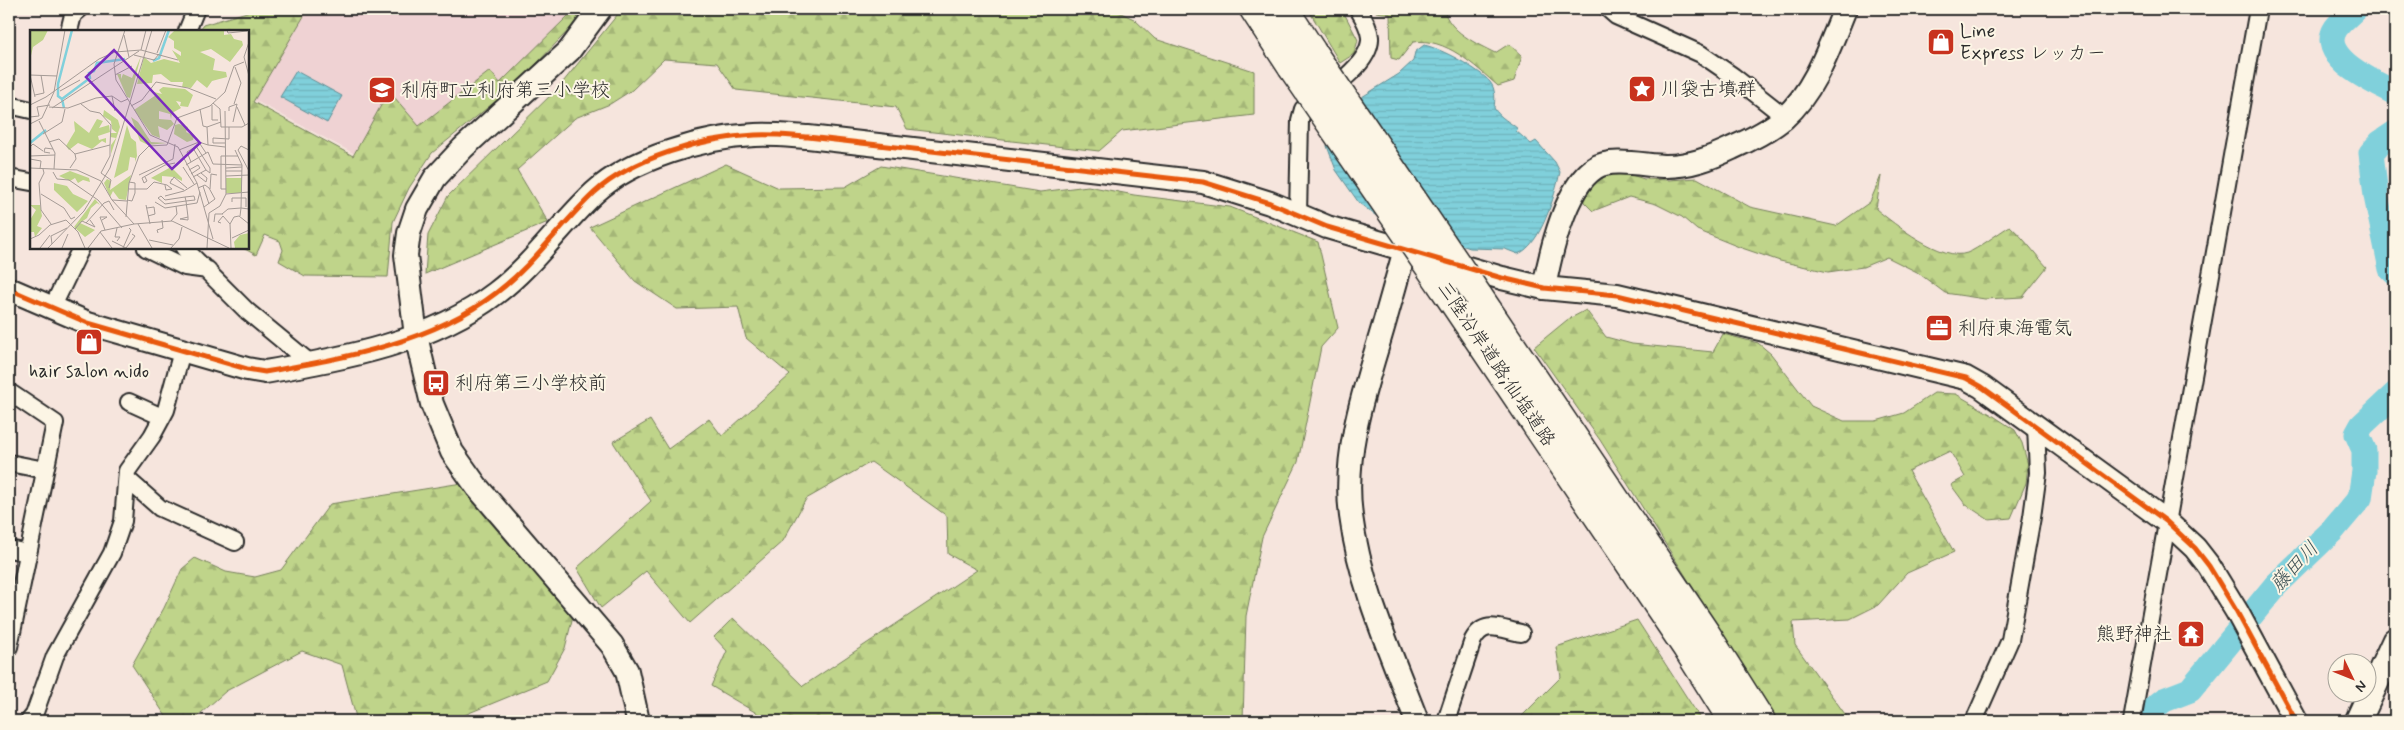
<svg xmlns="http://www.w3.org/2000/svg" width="2404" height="730" viewBox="0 0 2404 730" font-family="Mynerve,'Klee One',sans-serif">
<defs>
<pattern id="forest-firs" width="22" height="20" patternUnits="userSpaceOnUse" patternTransform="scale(1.25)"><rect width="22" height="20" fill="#bfd48a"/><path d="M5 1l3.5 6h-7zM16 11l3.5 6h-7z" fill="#a4b677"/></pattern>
<pattern id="water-rules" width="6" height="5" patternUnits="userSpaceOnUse" patternTransform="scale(1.25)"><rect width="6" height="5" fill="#80d0db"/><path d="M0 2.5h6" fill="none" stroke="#6fb3bc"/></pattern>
</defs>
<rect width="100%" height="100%" fill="#f6e5dd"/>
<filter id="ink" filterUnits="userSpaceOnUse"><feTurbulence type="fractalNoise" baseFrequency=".02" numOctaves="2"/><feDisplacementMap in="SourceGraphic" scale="10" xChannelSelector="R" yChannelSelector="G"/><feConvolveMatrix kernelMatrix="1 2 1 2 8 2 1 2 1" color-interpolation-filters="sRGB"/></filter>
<g filter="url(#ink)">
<!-- built -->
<path fill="#efd2d3" d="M301,9H580L573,21L431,152L409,183L254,100L300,14Z"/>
<!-- forest -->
<path fill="url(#forest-firs)" stroke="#75805a" d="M257,9H305L304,16L253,102L353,156L389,91L419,126L490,71L500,83L571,13L580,18L519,82L432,153L409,188L393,222L388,277L305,276L279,261L283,250L280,241L265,235L256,255L243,248H248V31H199L203,25Z
M622,9H1112L1134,19L1155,39L1254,71V115L1122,131L1099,151L907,129L896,107L736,90L717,63L664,59L632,90L610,104L575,118L517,170L548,222L425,274L428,235L448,196L559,87Z
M1308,9H1342L1358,40L1354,54L1340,63Z
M1375,9H1444C1448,31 1477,44 1495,53L1509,44L1522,56L1514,81L1498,86C1475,66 1446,37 1413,42L1399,60L1391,58L1390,14L1376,12Z
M726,164L779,188L845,187L881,166L1040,192L1088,186L1134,195L1230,207L1318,242L1338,328L1321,347L1298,462L1262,537L1246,616L1243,721H770L711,686L727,651L714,637L733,618L803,686L977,570L948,554L947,516L871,462L806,499L783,541L690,623L646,571L601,608L577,568L651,501L613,442L650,420L668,449L709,419L722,436L790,375L746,338L738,307L677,309L635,281L590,227Z
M1622,172L1644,179L1670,180L1697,178L1750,207L1836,226L1870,202L1881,176L1876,209C1894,224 1943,262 1967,253C1978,249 1998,233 2010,226C2024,238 2034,253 2047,267L2023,297L1985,299L1945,293L1917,272L1887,257L1863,267L1828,272L1780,261L1739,247L1697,230L1682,217L1656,204L1629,197L1593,211L1584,202L1583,196C1594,181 1604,175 1622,172Z
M1586,310L1606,337L1632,344L1713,352L1723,334L1758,343L1771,354L1811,406L1844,421H1876L1904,413L1934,393L1956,394L1992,415L2015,430L2022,443L2028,465L2026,483L2011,518L1989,520L1965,504L1951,485L1965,477L1950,451L1908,471L1954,552L1907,573L1878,605L1850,619L1793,622L1795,645L1850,721H1777L1600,440L1534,347L1567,320Z
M462,483L575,608L565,648L547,681L469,713L453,721H357L342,665L302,651L226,691L192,721H169L132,665L164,608L182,569L195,558L226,572L255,577L281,570L330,504Z
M1637,620L1702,721H1517L1561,677L1556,647Z"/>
<!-- water -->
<path fill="url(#water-rules)" stroke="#5e8e95" d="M1424,45C1440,48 1479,69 1490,82C1496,89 1495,100 1494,108C1500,118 1510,122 1518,129L1516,131L1531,144L1536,141L1555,162L1560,172C1555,195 1541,245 1518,254L1505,249L1470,248L1379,218L1359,203L1336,170L1327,146L1329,137L1357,100L1399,74L1413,61L1415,52Z
M296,71L342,96L327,123L280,97Z"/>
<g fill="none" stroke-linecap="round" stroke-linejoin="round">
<!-- river -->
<path stroke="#80d0db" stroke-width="25" d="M2355,9C2349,15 2341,21 2336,28C2316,58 2377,83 2395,93
M2395,133L2380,143L2371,153L2376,196L2391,269L2395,273
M2152,721L2154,708L2164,700L2190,690L2276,585L2333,530L2360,498L2364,471V450L2357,434L2362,425L2395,394"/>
<!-- street casing -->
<g stroke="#2b2b2b" stroke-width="20">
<path id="street" d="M1608,9L1616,16L1701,54L1733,76L1785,117
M69,31L73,15L80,9
M187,31L196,9
M9,105L31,110
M9,178L31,182
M1298,215L1300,120L1303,109C1323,94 1372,65 1370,37C1369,27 1363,17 1358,9
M146,248L185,267L208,270
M184,248L247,311L310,363
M52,308L81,248
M9,392L55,423L9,647
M129,402L162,417
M9,463L45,470
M127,479L160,508L235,542
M9,549L28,553
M29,721L34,715L55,656L112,553L123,521L127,471L152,436L166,410L182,351
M1446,721L1473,640C1484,619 1500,629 1521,633
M1974,721L2010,640L2032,517L2038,473L2036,426
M2132,721L2258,9"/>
</g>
<!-- secondary casing -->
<g stroke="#2b2b2b" stroke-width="26">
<path id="secondary" d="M600,9L569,51L463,148L435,178L417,209L409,233L406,255L416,336L432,404L452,452L477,487L612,645L627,671L638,721
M1405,250C1396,281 1388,311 1379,341C1362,397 1343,457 1351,516C1360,587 1392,655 1417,721
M1544,288C1550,255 1565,187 1595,168C1611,157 1647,166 1666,166C1690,166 1711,158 1732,148C1750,140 1769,131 1784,118C1815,91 1830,45 1845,9
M9,289L88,323L247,369L265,372C344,358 431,343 496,293C533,265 560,225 594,193C632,158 705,137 755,135C773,134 791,136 808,137L1203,182L1270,203L1327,227L1502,278L1544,288L1617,295L1966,378L1982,387L2140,502L2166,521L2195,548L2209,566L2237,612L2296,721"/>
</g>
<!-- primary casing -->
<g stroke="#2b2b2b" stroke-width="29">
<path id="primary" d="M2358,721L2395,641"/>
</g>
<!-- highway casing -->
<g stroke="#2b2b2b" stroke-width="31">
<path id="highway" d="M1254,9L1292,67
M1284,9L1312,52
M1442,285L1687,648L1733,721
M1478,296L1706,634L1761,721"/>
</g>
<!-- street -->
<use href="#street" stroke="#fcf5e5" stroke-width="16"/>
<!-- secondary -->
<use href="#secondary" stroke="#fcf5e5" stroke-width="22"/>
<!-- primary -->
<use href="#primary" stroke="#fcf5e5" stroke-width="25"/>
<!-- highway -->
<use href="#highway" stroke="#fcf5e5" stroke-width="28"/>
<!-- highway-bridge casing -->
<g stroke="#2b2b2b" stroke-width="31" stroke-linecap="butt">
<path id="highway-bridge" d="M1312,52L1478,296
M1292,67L1442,285"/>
</g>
<!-- highway-bridge -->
<use href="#highway-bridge" stroke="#fcf5e5" stroke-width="28"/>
<!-- cycleway casing -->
<g stroke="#fcf5e5" stroke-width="8">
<path id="cycleway" d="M9,289L88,323L247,369L265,372C344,358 431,343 496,293C533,265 560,225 594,193C632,158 705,137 755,135C773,134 791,136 808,137L1203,182L1270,203L1327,227L1502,278L1544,288L1617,295L1966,378L1982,387L2140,502L2166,521L2195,548L2209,566L2237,612L2296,721"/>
</g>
<!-- cycleway -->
<use href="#cycleway" stroke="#e8590c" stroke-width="5"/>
</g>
</g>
<!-- icons -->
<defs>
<g id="shop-square" transform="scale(1.4375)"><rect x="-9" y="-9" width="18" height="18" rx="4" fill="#c8321e" stroke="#fcf5e5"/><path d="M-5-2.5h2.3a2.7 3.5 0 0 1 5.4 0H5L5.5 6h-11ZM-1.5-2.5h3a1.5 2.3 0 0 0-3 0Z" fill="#fff"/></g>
<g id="sight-square" transform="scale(1.4375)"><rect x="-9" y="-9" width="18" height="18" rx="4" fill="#c8321e" stroke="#fcf5e5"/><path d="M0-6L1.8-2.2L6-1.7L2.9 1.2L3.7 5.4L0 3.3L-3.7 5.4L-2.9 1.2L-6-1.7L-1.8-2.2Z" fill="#fff"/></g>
<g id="school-square" transform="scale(1.4375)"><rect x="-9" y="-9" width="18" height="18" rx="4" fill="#c8321e" stroke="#fcf5e5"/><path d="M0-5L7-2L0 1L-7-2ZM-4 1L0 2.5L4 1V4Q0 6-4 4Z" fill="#fff"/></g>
<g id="office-square" transform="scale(1.4375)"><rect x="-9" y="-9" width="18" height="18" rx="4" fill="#c8321e" stroke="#fcf5e5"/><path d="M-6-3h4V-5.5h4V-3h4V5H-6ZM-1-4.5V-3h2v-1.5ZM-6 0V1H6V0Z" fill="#fff"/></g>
<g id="bus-square" transform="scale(1.4375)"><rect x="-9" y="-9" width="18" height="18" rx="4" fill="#c8321e" stroke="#fcf5e5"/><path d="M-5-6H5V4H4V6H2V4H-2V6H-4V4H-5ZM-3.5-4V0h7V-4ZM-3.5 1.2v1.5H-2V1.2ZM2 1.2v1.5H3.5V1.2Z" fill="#fff"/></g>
<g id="temple-square" transform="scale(1.4375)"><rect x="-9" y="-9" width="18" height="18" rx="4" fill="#c8321e" stroke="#fcf5e5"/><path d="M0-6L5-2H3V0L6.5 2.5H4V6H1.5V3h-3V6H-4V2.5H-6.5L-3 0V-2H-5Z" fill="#fff"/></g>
</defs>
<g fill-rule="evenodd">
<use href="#shop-square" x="1941" y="42"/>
<use href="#sight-square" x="1642" y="89"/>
<use href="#school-square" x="382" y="90"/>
<use href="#office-square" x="1939" y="328"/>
<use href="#shop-square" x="89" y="342"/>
<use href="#bus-square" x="436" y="383"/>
<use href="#temple-square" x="2191" y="634"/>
</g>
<g text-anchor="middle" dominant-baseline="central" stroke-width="4" stroke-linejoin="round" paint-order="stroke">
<!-- poi labels -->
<g font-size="19" fill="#2b2b2b" stroke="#fcf5e5" text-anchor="start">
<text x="1960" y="31">Line<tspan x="1960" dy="22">Express レッカー</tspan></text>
<text x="1661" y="89">川袋古墳群</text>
<text x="401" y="90">利府町立利府第三小学校</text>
<text x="1958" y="328">利府東海電気</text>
<text x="89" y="371" text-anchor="middle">hair salon nido</text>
<text x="455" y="383">利府第三小学校前</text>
<text x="2172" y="634" text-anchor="end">熊野神社</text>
</g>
<!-- street labels -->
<g font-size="19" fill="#2b2b2b" stroke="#fcf5e5">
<text transform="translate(1496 364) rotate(56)">三陸沿岸道路;仙塩道路</text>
</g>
<!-- water labels -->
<g font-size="20" font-style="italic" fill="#405457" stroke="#fcf5e5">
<text transform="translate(2295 567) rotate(-47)">藤田川</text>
</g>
</g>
<!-- overview -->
<g transform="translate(30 30)">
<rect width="219" height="219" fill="#f6e5dd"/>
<path d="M0,0H18L13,10L3,17L0,30ZM145,0H194V5L201,4L204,9L212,11L213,15L200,32L181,19L170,22L185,29L183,40L196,42L197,47L182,51L177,58L167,50L161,58L152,57L153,52H141L131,44L123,45L122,53L107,54L114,27L121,33L134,29L150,33L142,20L151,26V22L144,18V11L138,7ZM111,26L100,68L97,67L87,44H91V49L93,44L102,48ZM133,57L155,59L163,65L158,77L150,76L151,72L146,71L151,78L142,83L141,89L140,84L129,81V89L141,90L144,94L137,100L128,96L130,108L122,105L104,80L126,65L124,62L132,64L129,60ZM74,80L88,90L90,97L81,124V115L86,108L80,107L81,103H87L82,99L81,91L73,86ZM101,87L108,92L121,112L137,113L118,115L110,111ZM67,89L73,91L69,98L79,95L80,102L68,106L69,110L76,108V113L72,111L62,119L48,113L39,120L36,116L45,101L44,91L59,103ZM149,94L158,97L156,102L164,106L163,110L157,112L144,104L145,95ZM97,95L101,108L106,112L107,126L105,132V128L100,127L98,140L84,148ZM141,137L152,148V151L144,147L132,146V153L121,148ZM40,141L59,148L60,152L53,150L48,153L45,148L40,151L29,146ZM101,145L96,170L89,169L83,161L80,167L74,153L77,149L81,151L80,160ZM24,153L37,156L43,164L58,171L47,182L24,160ZM65,169L70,175L67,173L61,178L57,188L50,193L65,200L55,207L44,197ZM0,175H10L12,186L7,196L12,198L5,207L4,202H0V190L6,180ZM219,203V218H205L204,212L210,205Z" fill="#bfd48a"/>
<path d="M196,148H212V163H196Z" fill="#bfd48a"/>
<path fill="none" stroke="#80d0db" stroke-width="2.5" d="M123,31L129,28L139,0M32,69L60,48L59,43L64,41L67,33L95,29M34,78L32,69L28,66V54L42,0M0,113L16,100"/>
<path fill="none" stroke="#a59b96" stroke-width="1" d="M95,0L84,34L86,50L120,105L148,117L167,153L183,209M197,0L198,3L217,1M94,5L99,27M219,12L214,27L219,46M111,20L116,0M127,23L136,0M104,25L124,30L129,24M0,45L27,46M0,45L5,67M85,45L102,36M30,61L50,50M24,62L35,0M5,65L14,63L11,45M82,66L85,81M183,73L190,79L191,97H212L219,93M51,74L60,81L70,83L81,95L80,115M204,74L211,53L205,37M0,75L16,67L69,29L85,22L111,20L148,30M182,75V90H188M101,76L112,70L126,52L158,58L186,69M19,77L38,78L66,68L82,66L91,72L98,69M207,77L215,95M22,78L109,21M170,79L173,96L177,97M195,81L196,164M199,81V77L207,74L203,92M0,87L9,86L7,77L20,75M9,91L25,123L24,139M191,92L177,97L178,115L195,117M0,94L12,88L24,62M13,104L32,92L35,79M19,112L29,109L45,124L80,115V126L71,143L81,150L79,158M195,113H183V108L199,109V97M0,117L3,114L13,121M163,118L176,140M149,120L169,112L178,115M205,120L212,135L211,178L219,179M219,120L211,116L208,120L219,141M20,123L14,122L15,118L23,119M0,126L25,125M0,129L11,131L10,139M161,132L157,122L170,114L176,123M156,135L178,122L183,134L212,135M153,137L164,154M0,138L47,140L71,151L82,170L104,194L142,191L199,218M40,138L46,129L45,124M196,138L212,137M13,139L14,143L9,153L11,180L21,194M159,140L168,135L170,138L161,144M196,141H212M23,142L27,149L39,150L68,170L92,198M109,145L143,129L145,114M167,145L176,152L177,148L171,143M196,146L219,145M115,147L117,151L114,153L112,148L135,135L145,133M163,147L176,140L180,143V138L166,116M142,149L140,153L154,160M142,150L144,147L157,158M173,156L179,174M168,158L175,155L179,158L185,169L174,177M99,159H117L124,152L137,155L142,159L136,160L135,155M180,159L181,144L187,145M196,159H191V126H208M11,164L34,178L41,189L45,187M131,166L135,170L155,167L156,171L135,174L128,168ZM135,166L154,161L167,153M155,167L164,166L165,170L156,171L158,187L150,189L158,190V187M82,170L97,171M97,170L102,171L105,163V153L99,152M125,172L135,178L167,173L170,162M202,172V168H216V177M116,175L120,194M117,178L124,177L125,184L118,186M192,184L198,179L211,178L210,186M96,187L99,153L109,126L119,116L137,115L147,88L180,76L195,62L204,36L214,32M72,190L77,187H70L75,200M141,191L147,184L146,176M184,192L185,184H193M56,193L74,173L79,171L84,180M191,193L188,192L193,186L200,194L201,218M108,194L122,218M200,194L204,187L209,186L219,194M87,198L85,207H90L87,211M45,199L52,191L65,197L60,190M70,202L82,218M128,203L127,200L133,198L132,190M202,208L219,200M0,209L9,205L20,195L36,190L48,202L55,218M119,210L143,215M82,211L96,218L105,206L102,204M22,214L21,206L37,198M10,218L20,205M18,218L54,181L80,138L122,0M32,218L38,204M58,218L71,201L104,194M93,218L101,200L99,198M141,218L149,209L152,197M177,218L179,183L190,176L196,164L219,162"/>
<path fill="#7b2cbf" fill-opacity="0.15" stroke="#7b2cbf" stroke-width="2.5" d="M84,20L170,113L142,139L56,47Z"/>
<rect width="219" height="219" fill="none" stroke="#2b2b2b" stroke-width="2.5"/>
</g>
<!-- margin -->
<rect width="2404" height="730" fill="none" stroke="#fcf5e5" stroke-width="30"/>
<rect x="15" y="15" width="2374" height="700" fill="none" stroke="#2b2b2b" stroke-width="2" filter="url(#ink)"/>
<!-- north arrow -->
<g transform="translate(2352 678) rotate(133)"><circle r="24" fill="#fcf5e5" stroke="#a8a49b"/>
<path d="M0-4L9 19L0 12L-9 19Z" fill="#c8321e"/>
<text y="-8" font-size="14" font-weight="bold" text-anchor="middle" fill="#2b2b2b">N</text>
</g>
</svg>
